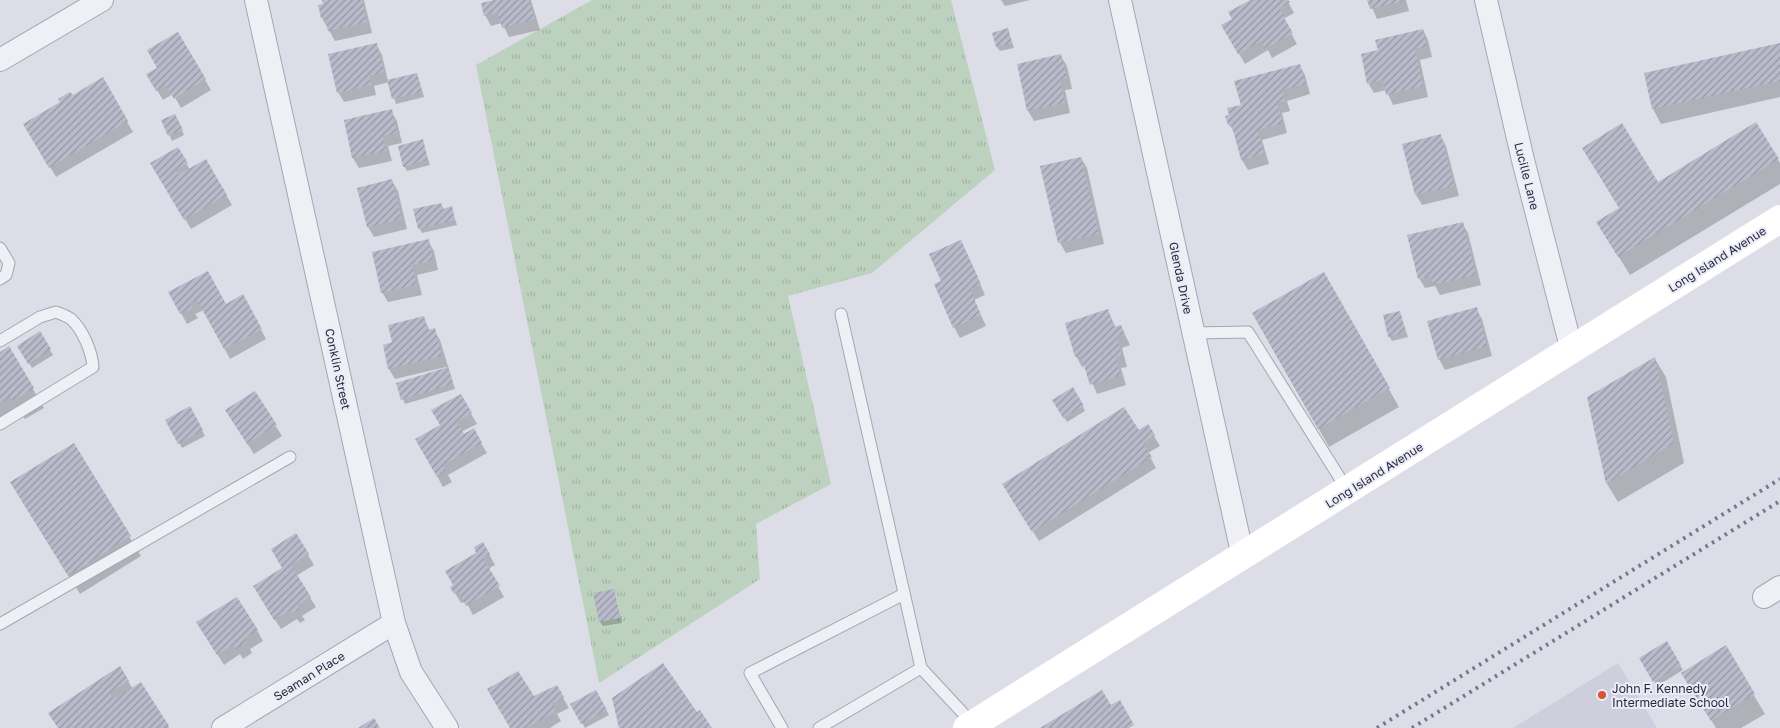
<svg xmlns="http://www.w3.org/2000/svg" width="1780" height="728" viewBox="0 0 1780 728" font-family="'Golos Text',sans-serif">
<defs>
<pattern id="park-tufts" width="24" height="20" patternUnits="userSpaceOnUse" patternTransform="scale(1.25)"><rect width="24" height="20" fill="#bdd2be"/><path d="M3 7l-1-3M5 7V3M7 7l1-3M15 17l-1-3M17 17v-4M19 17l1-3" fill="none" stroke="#a2b4a4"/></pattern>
<pattern id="building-hatch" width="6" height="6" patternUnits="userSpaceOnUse" patternTransform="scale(1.25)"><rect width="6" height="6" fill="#b9baca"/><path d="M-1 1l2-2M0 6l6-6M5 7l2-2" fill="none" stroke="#9697a5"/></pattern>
</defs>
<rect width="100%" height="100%" fill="#dcdde7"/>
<!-- built -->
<path fill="#cecfdd" d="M1618,663L1657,728H1513Z"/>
<!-- park -->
<path fill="url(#park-tufts)" d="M592,0H951L995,170L872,273L788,296L831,484L756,524L760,579L599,683L476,65Z"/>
<!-- shadow -->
<path fill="#0003" d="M323,0H364L372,33L335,41L322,18L319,6L324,5Z
M499,0H531L540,30L509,37L502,23L491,26L485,15Z
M1001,0H1030L1005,6Z
M1252,0H1287L1294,13L1283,19L1297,44L1272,58L1268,50L1245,64L1223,26L1234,19Z
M1369,0H1406L1409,11L1377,19Z
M1008,30L1014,48L1000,51L997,47Z
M1423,30L1428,40L1432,57L1420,60L1428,97L1393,105L1386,90L1374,93L1368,83L1379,51Z
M178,34L211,90L181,108L173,94L163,100L148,75L159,69Z
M1780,44V97L1661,124L1653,109L1645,74Z
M376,45L382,55L388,81L417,74L424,97L396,104L389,82L374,86L376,95L344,102L338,92Z
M1061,56L1067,66L1072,89L1065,90L1070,113L1034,121L1028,111Z
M1299,65L1305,75L1310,94L1287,101L1290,111L1282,113L1287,133L1262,140L1269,164L1248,170L1242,160L1236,135L1229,124L1242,105Z
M102,79L133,132L56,177L25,124Z
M391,111L397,121L402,143L388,146L392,161L359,168L353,158L345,121Z
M178,120L184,135L172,141L163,121Z
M1756,123L1780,163V184L1630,275L1609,241L1657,184Z
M1440,135L1446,146L1459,196L1422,205L1416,195L1403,144Z
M422,141L430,165L407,171L404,166Z
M178,148L190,170L206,160L232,205L191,229L152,163Z
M1081,158L1087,168L1104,244L1066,253L1060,243Z
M392,181L398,191L407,229L374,237L368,227Z
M441,204L444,210L451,208L457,225L422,233L419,228Z
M1462,223L1468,233L1481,285L1440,295L1435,286L1425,288L1419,278Z
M428,241L434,251L438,270L417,275L422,295L388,302L382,292Z
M966,252L985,295L974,300L986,326L960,338L954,327L943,282Z
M1324,274L1399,407L1329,447L1254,313Z
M170,293L226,305L249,306L266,339L230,359L204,310L195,314L198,318L187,324Z
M1476,309L1482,319L1492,356L1445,370L1439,359Z
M1108,311L1116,328L1121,326L1130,345L1122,348L1127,367L1121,368L1126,385L1097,394L1085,366L1082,367L1076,356Z
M1399,312L1408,337L1392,341L1389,336Z
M424,318L430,331L434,330L440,340L455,389L405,404L403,399L447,369L446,367L395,379L389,369L384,346L394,343Z
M40,333L53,355L32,368L19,346Z
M9,348L44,408L25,419L22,415L0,429V353Z
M1655,359L1666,377L1684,463L1618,502L1607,484L1589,397Z
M1073,389L1085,411L1067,422L1054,401Z
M254,392L282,436L254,454L233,421Z
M460,395L477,424L461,432L463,435L473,430L487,453L448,475L452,482L443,487L417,440L442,426Z
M190,408L205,436L182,448L167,420Z
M1148,426L1160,446L1148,453L1156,468L1039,541L1009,495Z
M73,445L141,556L80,594L23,502Z
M296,535L314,565L296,576L316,607L302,616L305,620L300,623L297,619L281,629L260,597L283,568Z
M483,543L495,565L488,569L504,597L473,615L466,602L461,603L452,588Z
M613,590L622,623L603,626L600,622Z
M257,630L263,641L250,649L252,653L243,659L240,654L224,665L204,632Z
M1666,643L1683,670L1657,686L1641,659Z
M1725,647L1765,714L1741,728H1716L1694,692Z
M120,668L133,689L140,684L169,728H58Z
M556,686L569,708L557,714L561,721L550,728H512L533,698Z
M596,692L609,715L585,728L572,704Z"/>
<!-- building -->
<path fill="url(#building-hatch)" d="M322,0H362L367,22L328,31L325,17L321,18L318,5L323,4Z
M494,0H529L535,19L502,28L498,12L484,16L481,3Z
M1250,0H1288L1290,2L1279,9L1293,33L1265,49L1261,41L1238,54L1221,25L1232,19L1228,12Z
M1367,0H1403V1L1370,9Z
M1008,28L1012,43L996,47L992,33Z
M1423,29L1427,47L1415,49L1423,86L1386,95L1383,80L1367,84L1361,54L1378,50L1375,40Z
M178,32L206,79L174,99L166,85L156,91L146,74L157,68L147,50Z
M377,43L384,72L369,76L371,85L337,93L328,54Z
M1780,43V81L1652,109L1644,73Z
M1061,54L1067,78L1060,80L1065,103L1027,111L1017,64Z
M1300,64L1306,84L1282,90L1285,101L1277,103L1283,123L1258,130L1264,154L1241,160L1232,126L1228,125L1225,116L1229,115L1227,108L1241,105L1234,81Z
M417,73L422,92L392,99L387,80Z
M103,77L128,121L49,168L23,124L60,102L58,99L70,92L73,95Z
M392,109L397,133L383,136L387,151L352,158L344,120Z
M175,114L183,130L168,136L161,120Z
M1756,122L1779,159L1618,257L1596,222L1619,208L1582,148L1622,123L1658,182Z
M1441,134L1454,186L1415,195L1402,144Z
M423,139L428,160L403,167L398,146Z
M178,147L188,163L176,170L178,175L206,159L227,195L184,220L150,163Z
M1081,157L1099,234L1058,243L1040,166Z
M392,179L402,219L367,227L357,188Z
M441,203L443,209L452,206L455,220L418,229L413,209Z
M1463,222L1476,275L1433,285L1431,276L1418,279L1407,235Z
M429,239L433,260L412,265L417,285L381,293L372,252Z
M961,240L981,284L970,289L981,315L953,328L934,284L941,281L929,254Z
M208,271L226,304L243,294L262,329L224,349L197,300L190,303L193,308L180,314L168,292Z
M1324,272L1390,388L1318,429L1252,313Z
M1477,307L1487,346L1438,360L1427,321Z
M1108,309L1114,327L1121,325L1125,335L1117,337L1122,356L1116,358L1121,375L1090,385L1081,356L1075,357L1065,323Z
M1400,311L1406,332L1388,337L1383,315Z
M424,316L428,330L435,328L442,356L388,369L383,345L392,342L388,325Z
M40,331L51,349L28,364L17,346Z
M9,346L34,388L13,401L10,397L0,404V352Z
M1655,357L1674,443L1606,484L1587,397Z
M448,367L453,384L401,400L396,383Z
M1073,387L1084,406L1063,418L1052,400Z
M255,391L277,425L247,444L225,410Z
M461,394L472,413L457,422L464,434L474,428L482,443L443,465L447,471L437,477L415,439L440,425L431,410Z
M190,406L203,430L178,444L165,420Z
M1124,407L1139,430L1148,424L1155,435L1143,443L1152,457L1032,532L1002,484Z
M74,443L131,536L68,576L10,482Z
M296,533L309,554L291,565L311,597L297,605L300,609L293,613L290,610L274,620L253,586L282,568L271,549Z
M483,542L490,554L483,558L500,586L466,606L459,592L454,594L450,587L453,585L445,571L476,553L474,547Z
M614,589L620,618L599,622L593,593Z
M237,597L258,630L245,638L247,642L236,649L233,645L217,655L196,622Z
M1667,641L1681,665L1653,682L1639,658Z
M1726,645L1755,694L1711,721L1681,673Z
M663,663L697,712L700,710L712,728H619L612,698Z
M120,666L129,681L110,693L114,699L141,682L169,726L166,728H58L48,713Z
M518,671L534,696L557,685L564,697L552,704L556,711L527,728H510L487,689Z
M596,690L607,710L581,724L570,704Z
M1102,690L1111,705L1120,700L1134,725L1129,728H1040Z
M374,718L380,728H358Z"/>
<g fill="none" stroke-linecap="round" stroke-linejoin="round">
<!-- lane casing -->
<g stroke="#a5a6b5" stroke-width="13">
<path id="lane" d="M0,248L9,263L6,275L0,279
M841,314L921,668L973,724
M1193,333L1248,332L1348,491
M0,341L40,317L56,312C61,314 67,316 71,319C83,330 92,352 93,367L0,424
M0,624L290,457
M782,728L750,673L904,594
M819,728L921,668"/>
</g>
<!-- street casing -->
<g stroke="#a5a6b5" stroke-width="24">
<path id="street" d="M256,0L394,623L411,672L447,728
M1120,0L1243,557
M1486,0L1523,160L1572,351
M0,60L102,0
M1764,597L1780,587
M223,728L394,623"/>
</g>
<!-- lane -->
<use href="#lane" stroke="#efeff6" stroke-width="11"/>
<!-- street -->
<use href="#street" stroke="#efeff6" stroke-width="22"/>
<!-- secondary -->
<path stroke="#fff" stroke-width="28" d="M967,728L1780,219"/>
<!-- rail -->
<path stroke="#757692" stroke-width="4" stroke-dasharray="2.5 5" stroke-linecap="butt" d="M1377,728L1780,479
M1412,728L1780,501"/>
</g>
<!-- markers -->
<circle fill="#d75437" stroke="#ebecf5" stroke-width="2" cx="1602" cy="695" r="5"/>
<g text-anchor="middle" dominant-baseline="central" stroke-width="4" stroke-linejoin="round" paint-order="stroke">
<!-- street labels -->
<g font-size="12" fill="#25263f" stroke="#ebecf5">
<text transform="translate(1527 176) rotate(76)">Lucille Lane</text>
<text transform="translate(1717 259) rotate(-32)">Long Island Avenue</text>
<text transform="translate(1181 278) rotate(78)">Glenda Drive</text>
<text transform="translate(338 369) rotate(78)">Conklin Street</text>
<text transform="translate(1374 475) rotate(-32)">Long Island Avenue</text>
<text transform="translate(309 676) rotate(-32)">Seaman Place</text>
</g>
<!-- poi labels -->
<g font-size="12" fill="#25263f" stroke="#ebecf5" text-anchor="start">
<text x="1612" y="688">John F. Kennedy<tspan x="1612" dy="14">Intermediate School</tspan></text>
</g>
</g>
</svg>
